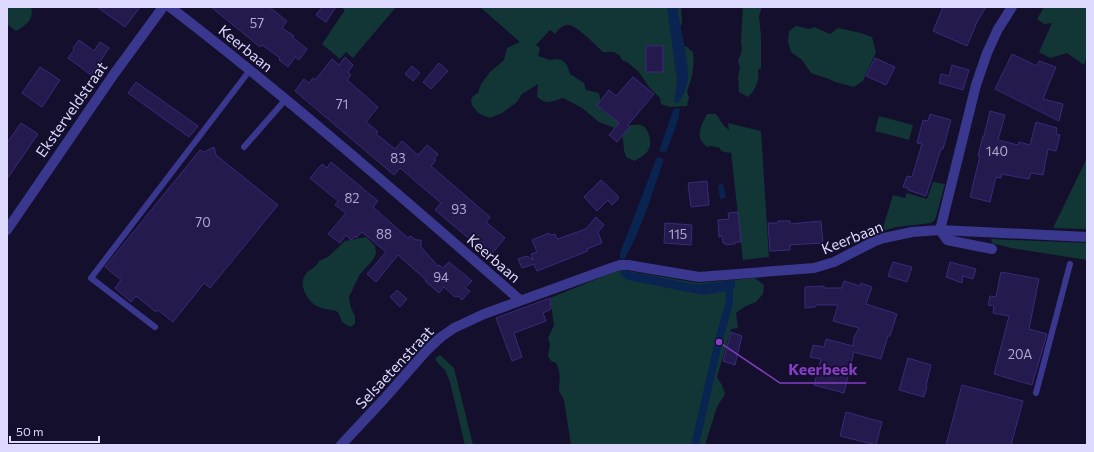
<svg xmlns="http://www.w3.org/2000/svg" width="1094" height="452" viewBox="0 0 1094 452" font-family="Commissioner,sans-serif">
<rect width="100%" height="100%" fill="#140f2c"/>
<!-- green -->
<path fill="#123635" d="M7,7H31C35,19 25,26 16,31L7,24Z
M341,7H396L353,58L346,52L340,59L322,44L345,10Z
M480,7H681L682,23L679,30L682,46L687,47L693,52C695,66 692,78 687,91L689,97L687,106L670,107L661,104L660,98L649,87L639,72L627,62L622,60L620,56L614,52H603C595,45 577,25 568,25C562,25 558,30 555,34L550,30L536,45L540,48L538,56L550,60L555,59L562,60L567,65L570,74L584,83L586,90L599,93L602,111L609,112L627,126C632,125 638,123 643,126C649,129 652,143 649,149C646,155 639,158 635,161L626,157L624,150L623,139L621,134L615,128L599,122L582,108L563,98C551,102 547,105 537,97L538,84L522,94L517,102L502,113L490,118L478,113L472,105L471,100L473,96L478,93L481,84L490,72L504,60L507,48L520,42Z
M743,7H762L759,16L761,36V68L758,70C760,80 755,91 748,97L739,92L738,77L740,68L738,61L742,50L741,40Z
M1044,7H1087V55L1084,65L1067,53L1050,58L1039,52L1052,23L1044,24L1037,19Z
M796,26L810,29L814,27L830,34L838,28L861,33L872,37L876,52L863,81L854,87L835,82L829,79L811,73L802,60L791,52L788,42L789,31Z
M707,114H716L724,126L729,130L728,123L761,131L769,257L743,260L731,152L729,153L721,151L720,148L712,146L707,147C705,145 704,144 702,142C696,134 703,122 707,114Z
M879,116L913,125L909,140L875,131Z
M1087,158V229L1053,228Z
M933,182L945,184L935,220L931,223L897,227L882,231L893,195L905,198L907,193L927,199Z
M366,237L375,246L376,253L373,260L360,274L349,297L351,308L355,316V324L350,327L342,322L338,312C332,309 324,310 317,306C308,302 299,286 304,277C308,268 314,271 319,261L328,257L345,241Z
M991,239L1087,243V260L1011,248L992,243Z
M622,270L698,283L755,278L764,285L763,294L756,302L744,307L736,313L738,328L731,329L717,377L722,385L725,394L717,407L705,445H571L564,400L559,391C559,380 562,375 556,363L551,361L548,356L550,344L548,338L554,325L550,298L614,272Z
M440,355L454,368L473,445H465L450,382L445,370L437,362L435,358Z"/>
<!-- water -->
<path fill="#092451" d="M667,7H677C680,27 689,60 688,80C687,88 683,96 678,103L674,102L677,81Z
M679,108L680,109L678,120L666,153L659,151L673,111L674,109Z
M657,157L664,159C652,193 642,229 624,260L620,258V253Z
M723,184L726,198L720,199L718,185Z
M622,270L697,285L735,280V288L733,289V303L722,344L699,445H691L717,332L726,301L725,291L706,295L698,294L628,280L623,277L620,274Z"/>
<!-- building -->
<path fill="#241a4e" stroke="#3a2a7b" d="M97,7H140L125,27Z
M211,7H269L287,21L282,28L294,36L292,37L307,49L299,60L295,57L288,67L279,60L280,58L262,45L260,47Z
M322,7H336L326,22L316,15Z
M943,7H986L977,22L967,46L933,31Z
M79,40L94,51L100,42L109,48L91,75L68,58L74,50L73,48Z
M646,46H663V72H646Z
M1012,54L1037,66L1039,61L1056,67L1043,99L1063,104L1059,121L995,89Z
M345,57L353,65L348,72L351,75L347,80L378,107L366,122L378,132L376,134L395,149L402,141L418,155L427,145L438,154L434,159L436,160L431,166L490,217L486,222L505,238L490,256L435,210L441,203L421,186L400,168L394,175L295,91L304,79L309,83L313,78L315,80L332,59L339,65Z
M875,58L895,67L886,85L866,76Z
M439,63L448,71L431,89L423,82Z
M952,65L969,70L963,90L939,83L941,74L949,76Z
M412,66L420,73L413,81L405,74Z
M40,67L60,80L42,107L22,93Z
M633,77L654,94L628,125L630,127L617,142L609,135L619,123L597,105L609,90L616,96Z
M136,82L198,126L189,137L128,93Z
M990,111L1005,115L998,140L1018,145L1019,142L1030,145L1036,122L1057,128L1056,134L1060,135L1056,151L1048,149L1043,175L1031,173L1029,179L1001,174V178L996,177L990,202L970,197L980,156H978L983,136H984Z
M930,114L951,120L943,149H941L926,196L908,190V188L903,187L907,176L912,177L922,144L917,143L923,120L928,121Z
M21,123L38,134L7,179V143Z
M214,147L216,155L278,205L210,288L204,283L173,322L158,310L156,312L136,296L131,302L115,288L121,280L105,267L200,150L204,152Z
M331,162L378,201L373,207L408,238L410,236L416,240H421V247L438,266L439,265L443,268L449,262L472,281L465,288L470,291L462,300L458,296L455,297L444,287L439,293L425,281L426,280L398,255L376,282L367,274L386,252L362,232L356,238L355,236L351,240L346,235L340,243L328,234L346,213L335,205L338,201L310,178L322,164L327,168Z
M601,180L618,196V199L612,205L608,200L597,211L584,197Z
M707,181L709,205L691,207L688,183Z
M738,212L741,242H735V244L726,245L725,243H723L722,236L719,237L718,220L729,219L728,213Z
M596,217L604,225L598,232L602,243L587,249L588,251L537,271L534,264L522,268L518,259L527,256L533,260L531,254L537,252L532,240L549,233L550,235L555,234L557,239L563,237L586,229Z
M778,221H790V224L821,221L823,243L790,245V250L770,251L768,223H778Z
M665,223L692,225L691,245L664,243Z
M893,262L912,267L907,282L888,276Z
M950,262L976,269L973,279L963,276L962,283L946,277Z
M1001,272L1039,279L1029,329L1047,334L1032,385L994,374L1009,316L993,313L994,306L988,305L990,296L996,297Z
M844,281L860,286L861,283L872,287L866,304L897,314L890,336H888L881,359L854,352L844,393L814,385L821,359L810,357L813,345L824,347L826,339L853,346L854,337L859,328L833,321L838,305H816L815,307L805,308V287L824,286V288H842Z
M397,290L407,299L400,307L390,297Z
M550,298L551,309L543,313L546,321L514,333L522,357L512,361L496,318Z
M731,332L742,336L735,365L723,361Z
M908,358L931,365L926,386L927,387L924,397L899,390Z
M962,385L1023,401L1011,445H946Z
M846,412L882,422L876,445L840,436Z"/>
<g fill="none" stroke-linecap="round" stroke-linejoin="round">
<!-- lane -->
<path stroke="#3a378e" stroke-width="6" d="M244,147L286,99
M155,327L91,278L250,70
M1036,393L1070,264"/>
<!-- street -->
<path stroke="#3a378e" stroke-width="10" d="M170,7C291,100 405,200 520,300
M7,230L114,74L163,7
M940,230L976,85L987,53L998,29L1012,7
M940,230L947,240L992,249
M341,445L384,399L427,350L441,337L454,328L484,314L611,268L620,265H628L699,277L814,268L834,262L875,241L884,238L912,232L940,230L1087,237"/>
</g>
<g text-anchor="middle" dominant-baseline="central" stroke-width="3.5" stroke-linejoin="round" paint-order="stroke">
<!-- number labels -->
<g font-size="13" fill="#b0aad3">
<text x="257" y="23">57</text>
<text x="342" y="104">71</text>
<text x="997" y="151">140</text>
<text x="398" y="158">83</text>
<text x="352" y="198">82</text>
<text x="459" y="209">93</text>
<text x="203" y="222">70</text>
<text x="384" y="234">88</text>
<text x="678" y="234">115</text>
<text x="441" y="277">94</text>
<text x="1020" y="354">20A</text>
</g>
<!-- street labels -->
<g font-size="15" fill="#dedaff" stroke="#140f2c">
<text transform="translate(246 48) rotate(39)">Keerbaan</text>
<text transform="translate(71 109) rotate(-55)">Eksterveldstraat</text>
<text transform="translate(852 237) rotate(-22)">Keerbaan</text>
<text transform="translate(494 258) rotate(41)">Keerbaan</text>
<text transform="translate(394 367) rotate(-47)">Selsaetenstraat</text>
</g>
</g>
<!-- callouts -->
<path fill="none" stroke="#853dc5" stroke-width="1.5" d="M719 342L780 383H866"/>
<circle fill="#853dc5" stroke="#140f2c" stroke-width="1.5" cx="719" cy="342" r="4"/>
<g font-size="16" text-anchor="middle" font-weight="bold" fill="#853dc5" stroke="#140f2c" stroke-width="3.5" stroke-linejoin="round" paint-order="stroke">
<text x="823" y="375">Keerbeek</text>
</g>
<!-- border -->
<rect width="1094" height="452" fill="none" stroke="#dedaff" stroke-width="16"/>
<!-- scale -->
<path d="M10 436v6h89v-6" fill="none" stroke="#dedaff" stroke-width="2"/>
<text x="16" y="436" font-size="12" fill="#dedaff" stroke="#140f2c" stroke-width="3" paint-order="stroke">50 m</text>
</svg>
